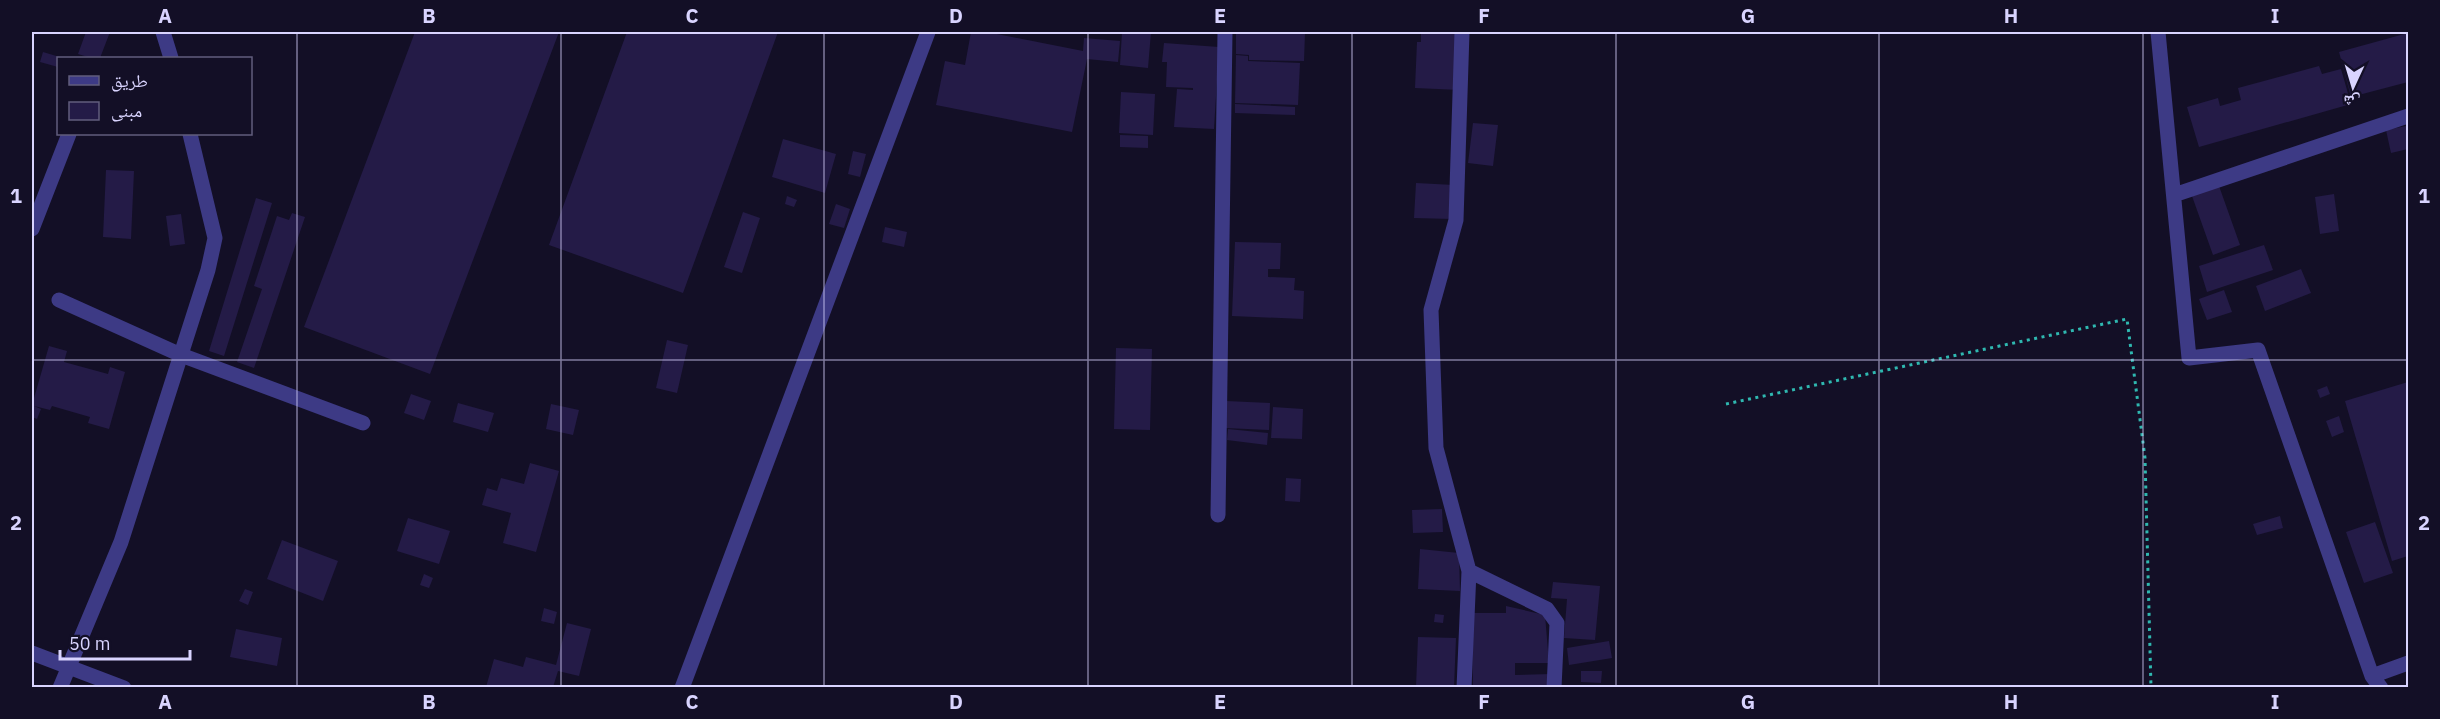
<svg xmlns="http://www.w3.org/2000/svg" width="2440" height="719" viewBox="0 0 2440 719" font-family="'IBM Plex Sans','Noto Naskh Arabic',sans-serif">
<rect width="100%" height="100%" fill="#130f26"/>
<!-- building -->
<path fill="#241b47" d="M86,32H110L100,58H91L78,54Z
M415,32H559L430,374L304,327Z
M627,32H778L683,293L549,245Z
M971,32H987L1083,51L1084,38L1120,41L1118,62L1087,59L1072,132L936,105L945,61L965,65Z
M1122,32H1151L1148,68L1120,65Z
M1236,32L1305,33L1304,61L1249,60V55L1236,54Z
M1421,32H1458L1460,90L1415,88L1417,42H1421Z
M2408,33V82L2351,97L2339,52Z
M1164,43L1219,47L1214,129L1174,127L1177,89L1193,90V88L1166,87L1167,62H1162Z
M43,52L63,58H58V67L40,62Z
M1236,55L1248,56V61L1300,63L1298,105L1235,103Z
M2319,66L2322,74L2341,69L2351,104L2199,147L2187,107L2218,98L2220,106L2241,100L2238,88Z
M1121,92L1155,94L1153,135L1119,133Z
M1235,104L1295,107V115L1235,113Z
M1473,123L1498,125L1493,166L1468,163Z
M2406,126L2408,149L2391,153L2386,130Z
M1120,135L1148,136V148L1120,147Z
M783,139L836,154L825,193L772,177Z
M853,151L866,154L860,177L848,174Z
M106,170L134,171L131,239L103,237Z
M1416,183L1454,185L1452,219L1414,218Z
M2219,186L2240,245L2213,255L2192,196Z
M2334,194L2339,231L2320,234L2315,197Z
M787,196L797,200L794,207L785,204Z
M256,198L272,203L224,356L209,351Z
M836,204L850,209L844,228L829,224Z
M743,212L760,218L742,273L724,267Z
M292,213L305,217L254,368L237,362L262,289L254,286L277,216L289,220Z
M181,214L185,244L170,246L166,216Z
M885,227L907,232L904,247L882,242Z
M1235,242L1281,243L1280,269H1268V277L1295,278L1294,290L1304,291L1303,319L1232,316Z
M2264,245L2273,270L2207,292L2199,266Z
M2301,269L2311,293L2265,311L2256,286Z
M2224,290L2232,312L2207,320L2199,299Z
M667,340L688,345L677,393L656,388Z
M49,346L67,351L64,362L108,374L110,367L125,372L109,429L88,423L90,417L52,406L50,410L34,406L41,409L37,419L32,417V405Z
M1116,348L1152,349L1150,430L1114,429Z
M2408,382V556L2392,561L2345,401Z
M2327,386L2330,394L2320,398L2317,390Z
M411,394L431,401L424,420L404,413Z
M1226,401L1270,403L1269,430L1225,428Z
M458,403L494,413L488,432L453,422Z
M551,404L579,410L573,435L546,429Z
M1273,407L1303,409L1302,439L1271,438Z
M2339,416L2344,432L2332,437L2326,421Z
M1228,429L1268,433L1267,445L1227,440Z
M530,463L559,471L536,552L503,543L511,513L482,505L487,488L497,491L501,478L524,484Z
M1286,478L1301,479L1300,502L1285,501Z
M1442,509L1443,532L1413,533L1412,510Z
M2280,516L2283,528L2257,535L2253,524Z
M408,518L450,531L439,564L397,551Z
M2375,522L2393,573L2364,583L2346,532Z
M282,540L338,561L323,601L267,579Z
M1420,549L1459,553L1460,591L1418,589Z
M424,574L433,578L429,588L420,585Z
M1553,582L1600,586L1595,640L1564,638L1567,599L1551,598Z
M245,589L253,592L248,605L239,601Z
M1506,606L1545,615L1549,663H1515V675L1551,674L1550,687H1473L1472,613H1506Z
M544,608L557,612L554,624L541,621Z
M1435,614L1444,615L1443,623L1434,622Z
M567,623L591,629L579,676L558,671L553,687H486L494,659L523,667L526,657L556,665Z
M236,629L282,638L277,666L230,657Z
M1418,637L1456,638L1454,687H1416Z
M1609,641L1612,658L1569,665L1567,648Z
M1581,671H1602L1601,683L1581,682Z"/>
<g fill="none" stroke-linecap="round" stroke-linejoin="round">
<!-- path -->
<path stroke="#2fb8b0" stroke-width="3" stroke-dasharray="3 4.5" stroke-linecap="butt" d="M1726,404L2127,319L2145,458L2151,688"/>
<!-- minor -->
<path stroke="#3d3a85" stroke-width="15" d="M163,32L171,58
M1462,32L1456,220L1431,310L1436,448L1469,571L1464,688
M2158,32L2189,358L2258,350L2372,676L2381,688
M2174,195L2408,116
M32,229L69,134
M59,300L181,355L363,423
M1218,515L1225,32
M1469,571L1547,609L1557,623L1554,688
M32,653L124,688
M2372,676L2408,663
M60,688L121,542L208,270L215,238L190,134
M682,688L928,32"/>
</g>
<!-- grid -->
<path fill="none" stroke="#d9d4ff" stroke-width="1.5" stroke-opacity="0.55" d="M297,32V688M561,32V688M824,32V688M1088,32V688M1352,32V688M1616,32V688M1879,32V688M2143,32V688M32,360H2408"/>
<!-- border -->
<rect width="2440" height="719" fill="none" stroke="#130f26" stroke-width="66"/>
<!-- legend -->
<rect x="57" y="57" width="195" height="78" fill="#130f26" stroke="#625e7d" stroke-width="1.5"/>
<rect x="69" y="76" width="30" height="9" fill="#3d3a85" stroke="#625e7d" stroke-width="1.5"/>
<text x="111" y="87" font-size="18" fill="#d9d4ff">طريق</text>
<rect x="69" y="102" width="30" height="18" fill="#241b47" stroke="#625e7d" stroke-width="1.5"/>
<text x="111" y="117" font-size="18" fill="#d9d4ff">مبنى</text>
<!-- north arrow -->
<g transform="translate(2353 87) rotate(184)" stroke="#130f26" stroke-width="4.5" paint-order="stroke">
<path d="M0-4.5L10 22L0 15L-10 22Z" fill="#d9d4ff"/>
<text y="-9" font-size="16" font-weight="bold" text-anchor="middle" fill="#d9d4ff">ش</text>
</g>
<!-- scale -->
<path d="M60 650v9h130v-9" fill="none" stroke="#d9d4ff" stroke-width="3"/>
<text x="69" y="650" font-size="18" fill="#d9d4ff" stroke="#130f26" stroke-width="4.5" paint-order="stroke">50 m</text>
<rect x="33" y="33" width="2374" height="653" fill="none" stroke="#d9d4ff" stroke-width="2"/>
<g font-size="20" text-anchor="middle" font-weight="bold" fill="#d9d4ff">
<text x="165" y="23">A</text>
<text x="429" y="23">B</text>
<text x="692" y="23">C</text>
<text x="956" y="23">D</text>
<text x="1220" y="23">E</text>
<text x="1484" y="23">F</text>
<text x="1748" y="23">G</text>
<text x="2011" y="23">H</text>
<text x="2275" y="23">I</text>
<text x="16" y="203">1</text>
<text x="2424" y="203">1</text>
<text x="16" y="530">2</text>
<text x="2424" y="530">2</text>
<text x="165" y="709">A</text>
<text x="429" y="709">B</text>
<text x="692" y="709">C</text>
<text x="956" y="709">D</text>
<text x="1220" y="709">E</text>
<text x="1484" y="709">F</text>
<text x="1748" y="709">G</text>
<text x="2011" y="709">H</text>
<text x="2275" y="709">I</text>
</g>
</svg>
